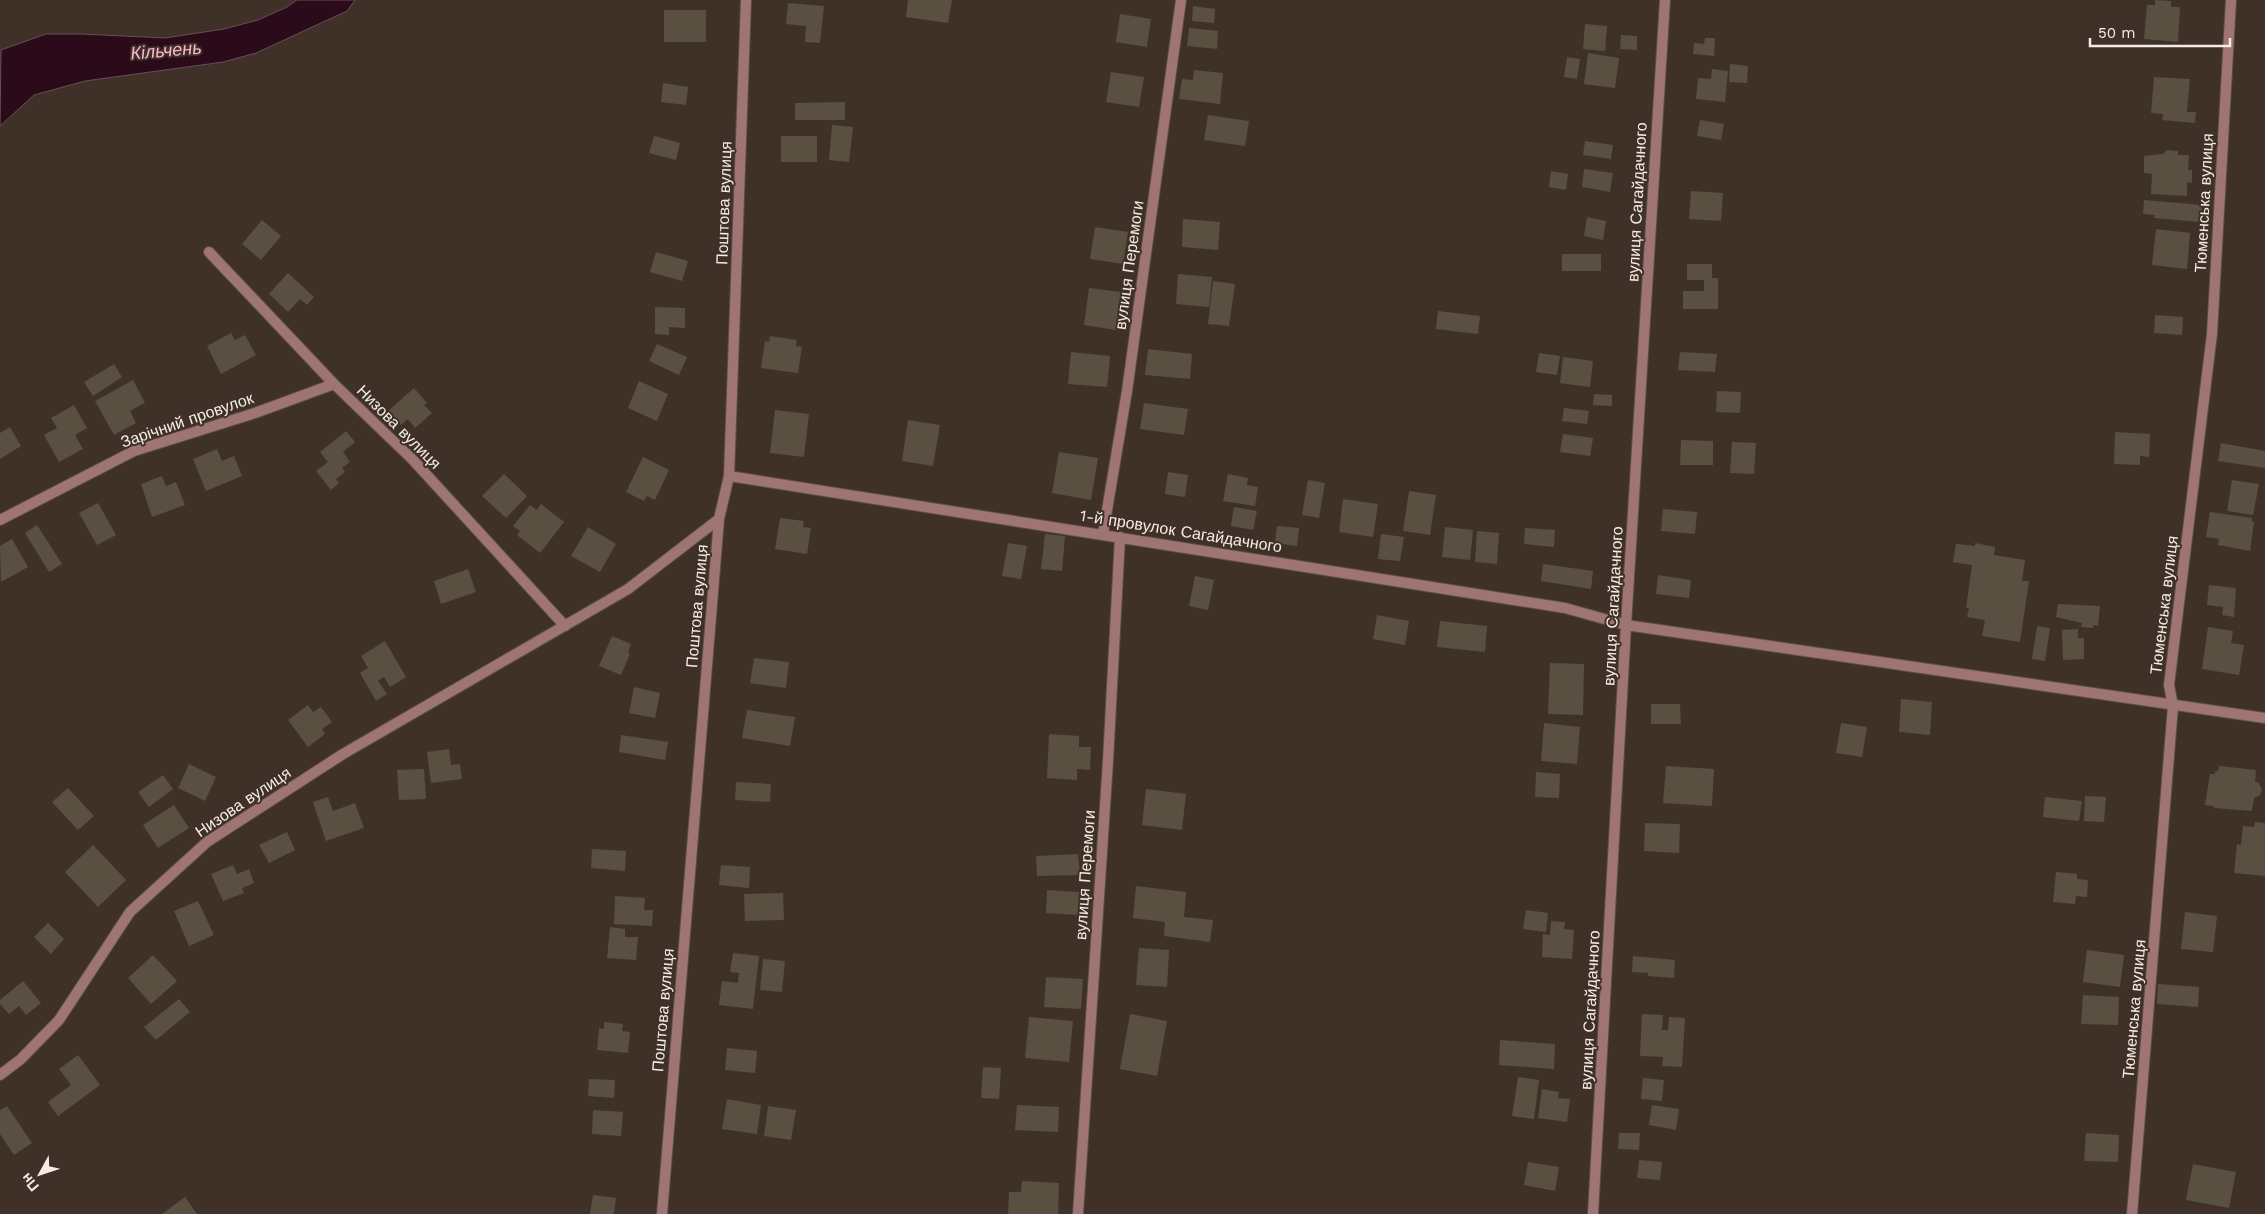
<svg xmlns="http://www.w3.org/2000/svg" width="2265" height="1214" viewBox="0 0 2265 1214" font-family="'Work Sans',sans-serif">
<rect width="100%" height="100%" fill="#403128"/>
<!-- water -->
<path fill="#2b0b1a" stroke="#684e57" d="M297,0H355L347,11L256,53L223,62L85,81L34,95L0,126L1,50L46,34H81L165,38L224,29L258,20L287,7Z"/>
<!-- building -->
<path fill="#595041" d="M908,0H952L948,23L906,17Z
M2155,0L2171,1V7H2180L2178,42L2144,39L2147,5H2155Z
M788,3L824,6L820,43L805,42L806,26L786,24Z
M1193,6L1215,9L1214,23L1192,21Z
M664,10H706V42H664Z
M1120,14L1151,19L1147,47L1116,42Z
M1585,24L1607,26L1605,51L1583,49Z
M1189,28L1218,31L1217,49L1187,46Z
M1621,35L1637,36V50L1620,49Z
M1705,38H1715L1714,56L1693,54L1694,43L1704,44Z
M1588,53L1619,58L1615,88L1584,84Z
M1567,57L1580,59L1577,79L1564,77Z
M1730,64L1748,66L1747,83L1729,82Z
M1712,69L1728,71L1725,102L1696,99L1698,78L1711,79Z
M1194,70L1223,73L1220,104L1179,99L1182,79L1193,80Z
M1111,72L1144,77L1139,107L1106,102Z
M2154,77L2190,79L2187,112H2196L2195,123L2162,120L2163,114L2151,113Z
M663,83L688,87L686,105L661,102Z
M845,102V120H795V103Z
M1208,115L1249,121L1245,146L1204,140Z
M1700,120L1724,124L1721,140L1697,136Z
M832,125L853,127L849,162L829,160Z
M654,136L680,143L676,160L649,153Z
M781,136H817V162H781Z
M1585,141L1613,145L1611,159L1583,155Z
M2167,150L2178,151V155H2189L2188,170H2192V183L2187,182V196L2151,194L2152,174L2144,173V156L2163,154Z
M1584,169L1613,173L1610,192L1582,187Z
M1551,171L1568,174L1566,190L1549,187Z
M1691,191L1723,193L1721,221L1689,219Z
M2144,200L2202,205L2200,222L2154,218L2155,215L2143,214Z
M1587,217L1606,221L1603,240L1584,236Z
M1183,219L1220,222L1218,250L1182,247Z
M262,220L281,236L261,260L242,244Z
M1095,227L1128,232L1123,264L1090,259Z
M2156,229L2190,233L2187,269L2152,265Z
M656,252L688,261L682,281L650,272Z
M1562,254H1601V271H1562Z
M1687,264H1712V278H1718V309H1683V291H1704V280H1687Z
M288,273L314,297L307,305L300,299L288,312L269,294Z
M1178,274L1212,277L1209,307L1176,304Z
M1213,281L1235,284L1229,326L1208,324Z
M1089,288L1121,292L1116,330L1084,325Z
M655,307L685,308V328L669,327V335L655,334Z
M1438,311L1480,316L1478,334L1436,329Z
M2155,315L2183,317L2182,335L2154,333Z
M231,333L235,340L245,335L256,355L221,374L207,346Z
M770,336L797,340L796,346L802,347L798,373L761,368L765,341L769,342Z
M657,344L687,357L679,375L649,361Z
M1148,349L1192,354L1190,379L1145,375Z
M1071,352L1110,356L1107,387L1068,384Z
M1680,352L1717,354L1715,372L1678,370Z
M1539,353L1560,356L1557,375L1536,372Z
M1563,357L1593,361L1590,387L1560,383Z
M114,364L122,377L93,396L84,382Z
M133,380L145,403L130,411L136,423L114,435L95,401Z
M639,381L668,394L657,421L628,408Z
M414,388L427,403L424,405L432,413L415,428L408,419L401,425L388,411Z
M1717,391L1741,392L1740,413L1716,412Z
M1594,394L1612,395V406L1593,405Z
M1144,403L1188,409L1184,435L1140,429Z
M74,405L87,428L75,435L83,449L59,462L44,435L57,428L51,418Z
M1564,408L1589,411L1587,424L1562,421Z
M775,410L809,414L804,457L770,453Z
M908,420L940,425L933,466L902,461Z
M10,427L21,446L0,459V433Z
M346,431L355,442L343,452L350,462L342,468L345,472L336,479L339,483L331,490L316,471L328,462L320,452Z
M2115,432L2150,434L2149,457L2140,456V465L2114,464Z
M1563,434L1593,438L1590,456L1560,452Z
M1681,440L1713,441V465H1680Z
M1732,442L1756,443L1754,474L1730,473Z
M2221,443L2265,451V468L2218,461Z
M217,449L222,461L234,456L242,476L206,491L193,459Z
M1059,452L1098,458L1091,500L1052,493Z
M643,457L669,470L655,500L647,496L644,501L626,492Z
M1168,472L1188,475L1185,497L1165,494Z
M504,474L527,496L506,518L482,496Z
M1228,474L1248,478L1247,485L1258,487L1255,506L1223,501Z
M162,476L166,486L176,482L185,505L152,517L141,484Z
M1308,480L1325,483L1319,518L1302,515Z
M2232,480L2259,484L2253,515L2227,511Z
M1409,491L1436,495L1430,535L1403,531Z
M1343,499L1378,504L1373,537L1339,532Z
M98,503L116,535L97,545L79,513Z
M541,504L564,522L540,553L517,535L520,531L513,526L530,505L537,510Z
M1234,507L1257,511L1253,530L1231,526Z
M1663,509L1697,512L1695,534L1661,531Z
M2210,512L2252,518V521L2254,522L2250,551L2218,545L2219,539L2206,537Z
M780,518L804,521L803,527L811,528L807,554L775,549Z
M37,525L62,564L49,572L25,533Z
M1277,526L1299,528L1297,546L1275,543Z
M588,527L616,544L600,572L571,556Z
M1445,527L1473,530L1470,560L1442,557Z
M1525,528L1555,530L1554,547L1524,544Z
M1477,531L1499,533L1497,564L1475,562Z
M1045,534L1065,536L1062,571L1041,569Z
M1381,534L1404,537L1400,561L1378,559Z
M12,539L28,567L1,582L0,546Z
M1008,543L1027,546L1021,579L1002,576Z
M1975,543L1995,547L1994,555L2025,560L2022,581H2029L2020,642L1982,636L1985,620L1967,617L1969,608H1966L1972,565L1953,562L1956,544L1975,546Z
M1543,564L1593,571L1591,589L1541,581Z
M468,569L476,592L441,604L434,581Z
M1658,575L1691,580L1689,598L1656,594Z
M1195,576L1214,580L1208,610L1189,606Z
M2209,585L2236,588L2234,617L2222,615L2223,607L2207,605Z
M2058,604L2100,606L2098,626L2093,625V628L2081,627L2082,623L2056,617Z
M1377,615L1409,621L1405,645L1373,639Z
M1440,621L1487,626L1485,652L1437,647Z
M2037,626L2050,628L2045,661L2032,659Z
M2208,627L2233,631L2231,643L2244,645L2239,675L2202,669Z
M2078,629V638H2084V659L2063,660L2062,630Z
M612,636L631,644L628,652L630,654L621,675L599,666Z
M385,641L406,677L390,687L384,677L378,681L387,694L376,701L360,673L368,668L361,656Z
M754,658L789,662L786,688L750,683Z
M1550,663L1584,664L1583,715L1548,714Z
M634,687L660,693L655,718L629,713Z
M1901,699L1932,702L1930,735L1899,732Z
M1651,704H1680L1681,724H1651Z
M308,705L313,712L321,707L332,722L322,729L325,734L308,747L288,720Z
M747,710L795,717L790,746L742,738Z
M1544,723L1580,727L1577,764L1541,761Z
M1841,723L1867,727L1862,757L1836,753Z
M1049,734L1079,736V747H1091L1090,770L1077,769V780L1047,778Z
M621,735L668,742L665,760L619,752Z
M449,749L451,765L460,764L462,779L431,783L427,752Z
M189,764L216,777L205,801L178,788Z
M1666,766L1714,769L1712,806L1663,803Z
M2219,766L2256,770L2255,782L2259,783L2262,790L2260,795L2254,798L2252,811L2214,808V806L2205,805L2210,774H2215V771H2218Z
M424,769L426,799L399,800L397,770Z
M1536,772L1560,774L1559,798L1535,797Z
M163,775L173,789L149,807L138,792Z
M736,782L771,784L770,802L735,800Z
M68,788L94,816L78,830L52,802Z
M1146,789L1186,794L1182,830L1142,825Z
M2085,796L2106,797L2104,822L2084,821Z
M328,797L333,811L355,803L364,828L326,841L313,802Z
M2045,797L2082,801L2079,821L2043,817Z
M174,805L189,828L158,848L143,825Z
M2255,822L2265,823V876L2234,873L2237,844L2241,845L2243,826L2254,827Z
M1645,823L1680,824L1679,853L1644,851Z
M287,832L295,850L269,863L259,845Z
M93,845L126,880L98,907L65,872Z
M592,849L626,851L625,871L591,868Z
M1078,854L1080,875L1037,876L1036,856Z
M233,865L237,874L249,869L254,883L242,888L244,893L223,901L211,874Z
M721,865L750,867L749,888L719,885Z
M2056,872L2077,874V879L2088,880L2087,897L2076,896L2075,904L2053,902Z
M1136,886L1186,892L1184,917L1213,920L1210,942L1164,936L1165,922L1133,918Z
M1047,890L1079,892L1078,915L1046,913Z
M783,893L784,920L745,921L744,894Z
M615,896L645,898L644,910H653L652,926L614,924Z
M198,901L214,935L189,946L174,911Z
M1526,910L1548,913L1546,932L1523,929Z
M2185,912L2217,916L2213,952L2181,949Z
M1551,921L1565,922L1564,929L1574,930L1572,959L1542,957L1543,934L1550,935Z
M48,923L64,939L51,954L34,937Z
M610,927L625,929V937H638L636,960L607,958Z
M1139,948L1169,950L1167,987L1136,985Z
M2087,950L2124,955L2120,987L2083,982Z
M733,953L759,956L753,1009L719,1005L722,981L738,983L739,973L730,972Z
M153,955L177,981L151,1004L128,978Z
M1633,956L1675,960L1674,978L1648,976V973L1632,972Z
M763,959L785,961L782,992L760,990Z
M1046,977L1083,979L1081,1009L1044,1007Z
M23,981L41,1003L26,1015L19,1006L9,1014L0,1004V1000Z
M2158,984L2199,987L2198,1007L2157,1004Z
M2083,995L2119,997L2118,1025L2081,1024Z
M179,999L190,1012L156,1040L144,1027Z
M1130,1014L1167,1021L1157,1076L1120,1069Z
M1642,1014L1663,1015L1662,1030H1668L1669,1017L1685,1018L1682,1067L1662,1066L1663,1057L1640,1056Z
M1029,1017L1073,1021L1069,1062L1025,1058Z
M604,1022L623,1024L622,1031L630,1032L628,1053L597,1050L599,1028L604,1029Z
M1500,1040L1555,1044L1554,1069L1499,1065Z
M727,1048L757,1051L755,1073L725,1070Z
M78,1055L100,1085L58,1116L48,1102L71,1085L59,1069Z
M983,1067L1001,1068L999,1099L981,1098Z
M1518,1077L1539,1080L1534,1119L1512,1116Z
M1643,1078L1664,1080L1662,1101L1641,1099Z
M589,1079L615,1080L614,1098L588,1096Z
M1542,1089L1559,1092L1558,1098L1570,1099L1567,1122L1538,1118Z
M727,1099L761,1105L757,1134L722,1129Z
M1017,1105L1059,1107L1058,1132L1015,1130Z
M1652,1105L1679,1109L1676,1130L1649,1125Z
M7,1106L32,1143L14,1155L0,1134V1110Z
M768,1106L796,1110L791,1140L764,1136Z
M593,1110L623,1112L621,1136L592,1134Z
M1619,1133H1640L1639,1150L1618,1149Z
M2086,1133L2119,1135L2118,1162L2084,1161Z
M1639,1160L1662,1162L1660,1180L1637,1178Z
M1528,1162L1559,1167L1555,1191L1524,1185Z
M2193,1164L2236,1172L2229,1208L2186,1200Z
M1022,1181L1059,1183L1058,1214H1008L1009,1192H1021Z
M593,1195L616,1198L614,1214H590Z
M185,1197L197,1214H162Z"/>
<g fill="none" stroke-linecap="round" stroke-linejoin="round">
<!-- street casing -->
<g stroke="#5d4f46" stroke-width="12">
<path id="street" d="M209,252L334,384L413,460L565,626
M729,476L1565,608L1626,625L2265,718
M0,520L134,451L255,413L334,384
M1103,534L1127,391L1181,0
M0,1075L21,1059L59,1020L130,912L207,842L343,754L628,589L719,519
M662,1214L719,519L729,476L746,0
M1078,1214L1108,761L1120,537
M1593,1214L1626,625L1665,0
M2132,1214L2173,706L2169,685L2212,334L2231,0"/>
</g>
<!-- street -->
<use href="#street" stroke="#9f7573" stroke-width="10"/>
</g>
<g text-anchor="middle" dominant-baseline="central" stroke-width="4" stroke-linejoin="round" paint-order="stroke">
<!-- street labels -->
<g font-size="16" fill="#f6ece6" stroke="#403128">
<text transform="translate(1637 202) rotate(-87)">вулиця Сагайдачного</text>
<text transform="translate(724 203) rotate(-88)">Поштова вулиця</text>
<text transform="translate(2204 203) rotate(-87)">Тюменська вулиця</text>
<text transform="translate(1129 265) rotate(-82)">вулиця Перемоги</text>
<text transform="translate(187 420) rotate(-19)">Зарічний провулок</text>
<text transform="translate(399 427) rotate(45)">Низова вулиця</text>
<text transform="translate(1181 531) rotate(9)">1-й провулок Сагайдачного</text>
<text transform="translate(2164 605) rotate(-83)">Тюменська вулиця</text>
<text transform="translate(697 606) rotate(-85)">Поштова вулиця</text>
<text transform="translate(1613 606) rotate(-87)">вулиця Сагайдачного</text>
<text transform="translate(243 802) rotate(-34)">Низова вулиця</text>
<text transform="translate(1085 875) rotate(-86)">вулиця Перемоги</text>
<text transform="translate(2134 1009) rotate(-85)">Тюменська вулиця</text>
<text transform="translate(663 1010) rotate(-85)">Поштова вулиця</text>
<text transform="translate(1590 1010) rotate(-87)">вулиця Сагайдачного</text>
</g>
<!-- water labels -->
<g font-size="18" font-style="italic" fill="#fdb8d4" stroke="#403128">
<text transform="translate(166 50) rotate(-5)">Кільчень</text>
</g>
</g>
<!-- north arrow -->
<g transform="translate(40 1174) rotate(230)" stroke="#403128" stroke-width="4" paint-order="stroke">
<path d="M0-4L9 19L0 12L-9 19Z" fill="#f6ece6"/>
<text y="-8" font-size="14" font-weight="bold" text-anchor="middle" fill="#f6ece6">Пн</text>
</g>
<!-- scale -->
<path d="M2090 38v8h140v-8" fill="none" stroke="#f6ece6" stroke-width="2.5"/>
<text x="2098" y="38" font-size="15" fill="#f6ece6" stroke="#403128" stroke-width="4" paint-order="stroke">50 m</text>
</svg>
